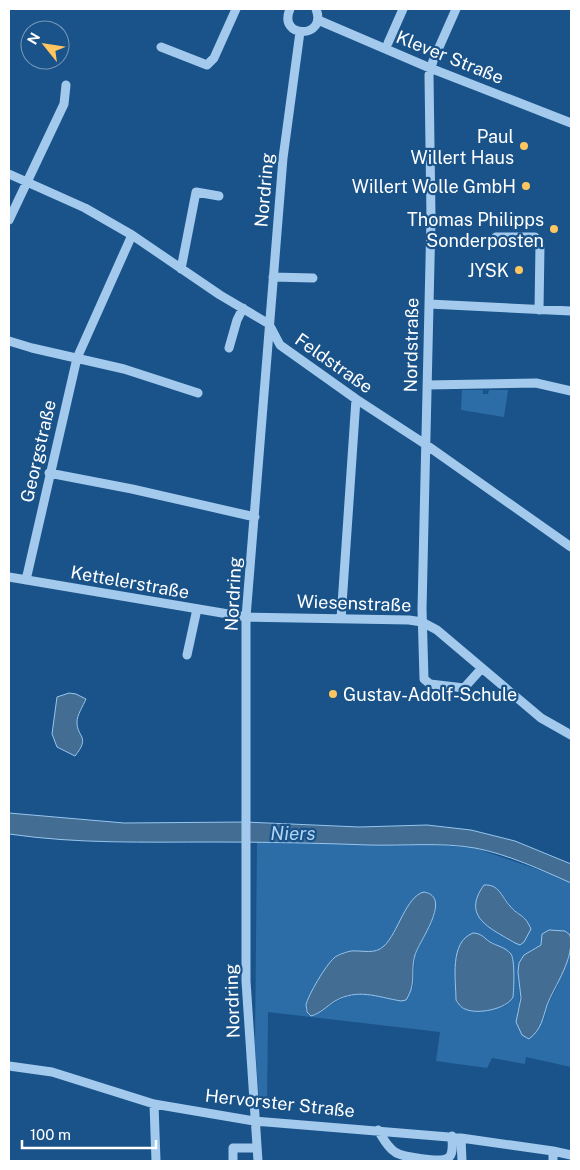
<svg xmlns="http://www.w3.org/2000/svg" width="580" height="1170" viewBox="0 0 580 1170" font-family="'Public Sans',sans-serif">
<rect width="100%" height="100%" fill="#1a5389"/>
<!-- green -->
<path fill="#2d6da7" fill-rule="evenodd" d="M462,390H483V394H488L489,390H508L504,417L461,410Z
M257,842L383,845H435L475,848L551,874L571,883V942L570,935C561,929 551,929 542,934L541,945C503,962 527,983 517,1013L544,1019L547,1006L558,985L571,944V1067L526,1057L525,1064L492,1058L487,1068L436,1061L440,1032L268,1012L267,1102L259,1101L255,1044ZM424,892C436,894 436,904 435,914L415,955L413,987L401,1001C358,993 354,988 317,1014L306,1005C315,986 328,952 352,951C362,951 372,954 382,948C389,943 417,901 424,892ZM505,898C512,911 525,916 531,929L515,943L485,923ZM483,937L510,953L512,966L513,997L505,1006L481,1011L465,1009L456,1000C456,979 452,959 463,940Z"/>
<!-- water -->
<path fill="#446d94" stroke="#96c6ef" d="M69,693L76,694L86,699C83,706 77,715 77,722C77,738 91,736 75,756L57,747L52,734L57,697Z
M9,813L124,823L245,822L359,827L427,825L471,830L515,841L571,864V883C542,870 507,854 475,848C440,842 404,846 369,845C317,843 265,842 213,842C145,842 77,844 9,834Z
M484,885C499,884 501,896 510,906C519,917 524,913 531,929L524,942L520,945L515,943C490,928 461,917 484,885Z
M424,892C453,897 419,941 415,955C410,972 417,983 406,1000L401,1001C377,997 358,988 335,1001C327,1006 321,1013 311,1016L307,1012C307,1011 306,1005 306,1005C308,995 326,965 334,958C337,955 346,952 351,951C362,950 375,955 384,946C398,933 406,896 424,892Z
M549,930L565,931L570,935C575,958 555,985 547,1005C543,1018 541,1030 529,1039L522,1035L516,1022L521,998L518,972L519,963L524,955L541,945L542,934Z
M473,933C481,933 484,938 490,942C497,946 505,947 511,954C515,960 514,988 513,997C507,1009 477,1015 465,1009C461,1008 458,1003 456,1000C456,980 449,942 473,933Z"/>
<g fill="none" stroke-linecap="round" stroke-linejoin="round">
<!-- minor -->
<path stroke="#a3caed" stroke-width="9" d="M290,9C277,39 328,39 316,9
M456,9L433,61L429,75L431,218L422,609L424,679L430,684L464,688L482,668
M318,20L430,68L571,123
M388,43L403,9
M161,47L207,65L214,58L236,9
M9,174L85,208L132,235L220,295L269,324L280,345L356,399L425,444L571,547
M9,220L64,104L66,85
M496,237H535L540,245L539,310
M181,269L196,192L219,196
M273,277L313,278
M429,304L571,311
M9,341L32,348L124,369L198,393
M229,348L237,320L243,308
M427,385L536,383L571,391
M49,473L132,489L255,517
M9,577L246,617L409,620L422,622L437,630L541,718L571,735
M26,580L77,358L132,235
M341,619L356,399
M187,655L197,609
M9,1066L52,1072L154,1104L254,1121L461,1138L553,1151L571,1155
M154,1104L156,1161
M378,1130C383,1138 387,1147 395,1152C402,1157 441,1163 448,1158C454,1154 452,1144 452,1136
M461,1138L462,1161
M553,1151V1161
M233,1161V1148H256
M258,1161L246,981V617L283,158L300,32"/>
</g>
<!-- markers -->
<g fill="#ffc55f" stroke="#1a5389" stroke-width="2">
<circle cx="524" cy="146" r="5"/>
<circle cx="526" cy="186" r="5"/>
<circle cx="554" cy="229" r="5"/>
<circle cx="519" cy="270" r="5"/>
<circle cx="333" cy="694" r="5"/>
</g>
<g text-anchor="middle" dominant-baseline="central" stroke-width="4.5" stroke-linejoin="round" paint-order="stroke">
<!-- street labels -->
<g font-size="18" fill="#fff" stroke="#1a5389">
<text transform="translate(450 57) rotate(22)">Klever Straße</text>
<text transform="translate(264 190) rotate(-85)">Nordring</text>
<text transform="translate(411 345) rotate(-89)">Nordstraße</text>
<text transform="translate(334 363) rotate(35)">Feldstraße</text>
<text transform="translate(38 451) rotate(-77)">Georgstraße</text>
<text transform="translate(130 582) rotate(10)">Kettelerstraße</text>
<text transform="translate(233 594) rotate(-87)">Nordring</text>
<text transform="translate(354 603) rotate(2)">Wiesenstraße</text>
<text transform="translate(232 1001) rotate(-92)">Nordring</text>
<text transform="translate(280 1103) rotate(6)">Hervorster Straße</text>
</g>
<!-- poi labels -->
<g font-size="18" fill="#fff" stroke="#1a5389" text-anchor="end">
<text x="514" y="136">Paul<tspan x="514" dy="21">Willert Haus</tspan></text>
<text x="516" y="186">Willert Wolle GmbH</text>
<text x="544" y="219">Thomas Philipps<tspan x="544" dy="21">Sonderposten</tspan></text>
<text x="509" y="270">JYSK</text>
<text x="343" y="694" text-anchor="start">Gustav-Adolf-Schule</text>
</g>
<!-- water labels -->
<g font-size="19" font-style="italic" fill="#afd4f4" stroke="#1a5389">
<text x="293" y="833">Niers</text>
</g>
</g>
<!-- border -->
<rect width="580" height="1170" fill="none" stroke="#ffffff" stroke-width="20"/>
<!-- north arrow -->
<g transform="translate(45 45) rotate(300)"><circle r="24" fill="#1a5389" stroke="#7698b8"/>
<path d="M0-4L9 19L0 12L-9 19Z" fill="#ffc55f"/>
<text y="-8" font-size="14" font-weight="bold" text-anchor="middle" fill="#ffffff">N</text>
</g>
<!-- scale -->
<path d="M22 1140v8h134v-8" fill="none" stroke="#ffffff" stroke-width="2.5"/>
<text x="30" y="1140" font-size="15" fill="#ffffff" stroke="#1a5389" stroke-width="4" paint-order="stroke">100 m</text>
</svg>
